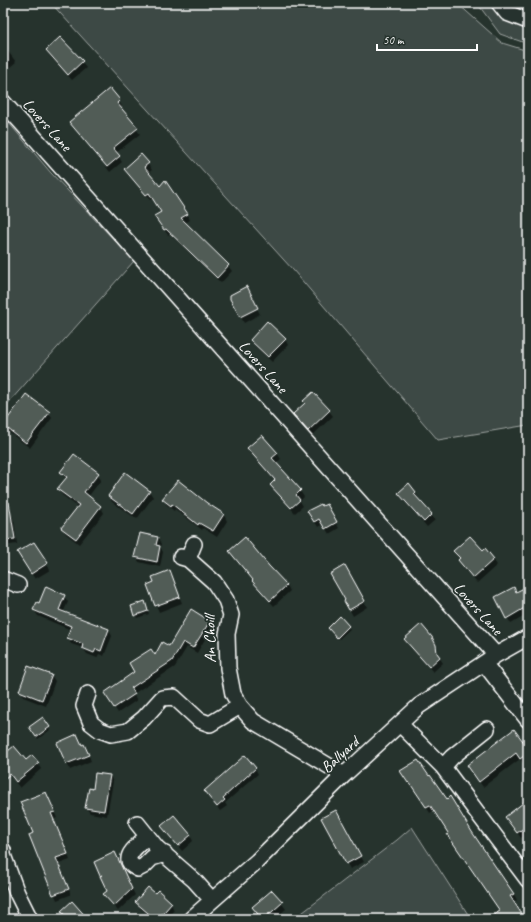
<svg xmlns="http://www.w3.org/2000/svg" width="531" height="922" viewBox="0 0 531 922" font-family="Caveat,sans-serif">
<rect width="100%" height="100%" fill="#26332d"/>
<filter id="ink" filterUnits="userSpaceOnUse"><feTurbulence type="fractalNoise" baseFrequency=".025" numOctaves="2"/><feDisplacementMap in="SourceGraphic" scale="8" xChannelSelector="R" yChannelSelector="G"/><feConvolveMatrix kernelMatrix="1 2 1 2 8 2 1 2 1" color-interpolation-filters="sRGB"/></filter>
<g filter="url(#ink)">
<!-- green -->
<path fill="#3e4944" stroke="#9ea4a2" d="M51,3H457L502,43L528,51V425L438,440L293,270Z
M477,3H528V44L500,34Z
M3,116L51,173L134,261L3,409Z
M412,827L471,919H294L397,840Z"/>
<!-- shadow -->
<path fill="#0007" d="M60,38L82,62L86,68L72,80L50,56L47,50Z
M7,50L16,62L3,73V53Z
M109,90L122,106L120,108L140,134L116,153L122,162L110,172L70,122Z
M141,155L152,170L148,173L160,188L187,214L190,220L185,223L228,266L232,271L221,283L170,234L168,235L159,222L162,212L153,198L150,200L128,174L125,169Z
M246,288L260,314L244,323L230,296Z
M285,339L288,345L272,362L255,346L251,340Z
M313,393L329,411L333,416L312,436L297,420L294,414L305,403Z
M49,413L52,418L30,448L7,431L4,425Z
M248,449L277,453L281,459L276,463L300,491L304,497L300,501L303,506L295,513L275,491L271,485L275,481L252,454Z
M61,472L98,474L101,480L88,497L101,507L104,513L79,544L66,534L62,528L79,508L62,495L59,489L66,479Z
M409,485L415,493L419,498L417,499L435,520L427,527L402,498L399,493Z
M149,491L153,497L137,519L112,502L109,496Z
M164,499L206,504L224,515L227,521L217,537L203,528L202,530L175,509L174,511L167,505Z
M326,505L339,528L329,534L323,524L318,527L309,512Z
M11,515L14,521L17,544L3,546V517Z
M158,538L161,544L160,547L163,552L160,567L139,562L136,556Z
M34,543L50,570L35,579L22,559Z
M485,549L497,565L477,583L462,566L459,560L460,559L454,551H483Z
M230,551L268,566L287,585L290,591L274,606L257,587L254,581Z
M345,566L367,607L353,616L345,601L347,600Z
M169,571L182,603L159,612L148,586L156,583Z
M528,587V614L511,624L496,597L516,593Z
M64,596L68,602L63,613L109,630L112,636L104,656L99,654L97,658L87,654L83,648L71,644L68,638L71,630L38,616L34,610L39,604Z
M146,605L149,614L137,618L132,607Z
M209,621L212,627L197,653L187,647L175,667L133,694L137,700L118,713L109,699L155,657Z
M348,627L350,629L339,639L331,631Z
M405,639L435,644L439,657L443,663L433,672L409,645Z
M29,667L51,675L55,681L46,706L23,697L20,691Z
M49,728L50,730L38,739L31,730Z
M58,743L82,746L87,751L91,761L70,770Z
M528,750V761L524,764L520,759L483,787L468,766Z
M3,756L38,764L41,769L20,788L3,767Z
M255,768L258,774L225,803L227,806L220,811L205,792Z
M110,776L113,782L107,816L90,813L86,808Z
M405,777L472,833L514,894L517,900L513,902L524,919H500V911L434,810L430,813L414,787L412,788Z
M46,793L57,818L54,819L70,860L59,864L70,892V895L57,900L30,836L34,834Z
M528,800V833L521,838L506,817Z
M336,811L364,862L350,869L322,818Z
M162,826L190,835L193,841L182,851Z
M117,859L135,895L118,911L104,895L108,891Z
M272,891L286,909L274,919H262L253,908Z
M155,895L171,904L174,910L166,919H153L140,908L137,902Z"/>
<!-- building -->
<path fill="#515c57" stroke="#fff" d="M60,37L83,61L68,75L46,50Z
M110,88L120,100L117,103L138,128L113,148L120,156L107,167L69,122Z
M141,154L149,163L144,167L160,186L165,180L188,214L181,218L229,265L217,278L166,229L164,230L154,216L161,212L149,193L146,195L124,169Z
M247,286L258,308L240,317L230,299V295Z
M267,321L286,339L268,357L250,340Z
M313,392L330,410L308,431L293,414L305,403L303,401Z
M26,394L50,412L26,443L3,425Z
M262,435L278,453L272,458L301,490L296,495L300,500L291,508L270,485L275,480L247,448Z
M74,454L99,473L84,492L101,506L76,539L61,528L79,505L57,489L67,477L60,472Z
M125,472L150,491L133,514L108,496Z
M178,480L207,503L224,514L213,531L199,523L198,525L172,504L171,506L162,499Z
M409,483L416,492L414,494L432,514L424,522L398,493Z
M3,502H9L15,539L3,540Z
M321,504L322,506L327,504L337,522L325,529L319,519L314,522L307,511Z
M140,533L158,537L156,545L160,546L157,562L134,557Z
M470,536L483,550L485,548L494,559L473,578L458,560L460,558L453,551Z
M245,537L269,566L287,585L270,601L252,581L253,580L229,551Z
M34,542L48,563L31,574L17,552Z
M345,565L365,601L349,610L344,601L345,600L330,574Z
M170,570L180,597L155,606L147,585L154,582L152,577Z
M46,586L65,595L59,610L109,629L101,651L96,649L94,653L82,648L83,644L67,638L71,626L33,610L37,602L39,603Z
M528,586V606L506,619L495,597L514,587L516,592Z
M145,601L148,611L134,616L131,606Z
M191,609L210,621L193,648L183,642L172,661L131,688L135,694L114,708L104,693L134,672L129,663L151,649L155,655L162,642L169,646Z
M340,616L349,626L337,638L328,628Z
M421,624L432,637L436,645L437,653L440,657L429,667L404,639Z
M28,666L52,675L42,700L19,691Z
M43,717L50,727L36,737L29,727Z
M514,729L528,748V753L520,759L516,753L479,782L467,765Z
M77,734L82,745L84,744L89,755L66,764L57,743Z
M14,746L26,760L32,755L39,763L16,782L10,774L3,780V755Z
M245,755L256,768L223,798L225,800L217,807L204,791Z
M418,760L429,776L430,775L447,799L450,796L472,832L514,894L510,896L525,919H487L500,911L447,834L448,833L430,805L426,807L409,782L408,783L400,771Z
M95,773L110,775L104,811L85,808L89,788L93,789Z
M46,792L55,812L51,813L68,854L56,858L69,889L53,895L29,835L33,833L20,802Z
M528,799V825L517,833L505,817Z
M336,810L361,856L346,864L321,818Z
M174,815L191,835L178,846L161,826Z
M115,852L132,889L114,906L103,894L107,891L100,876L102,875L100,876L94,862Z
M148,887L155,893L158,890L172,903L158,919H155L135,902Z
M272,890L283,902L264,919H262L252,907Z
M72,901L88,919H68L61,911Z"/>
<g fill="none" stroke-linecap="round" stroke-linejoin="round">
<!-- minor casing -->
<g stroke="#fff" stroke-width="18">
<path id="minor" d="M499,3L507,13L528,21
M3,102L496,655
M181,557L188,559L214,582L226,600L231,615L227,634L228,668L233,694L240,706L253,721L344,775
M188,559L194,544
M3,579L18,585
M484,663L528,720
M88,694L84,706L91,723L100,730L111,734L128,731L144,718L162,698L174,697L199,720L210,724L240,706
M400,724L443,767L528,880
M443,767L452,757L487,729
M137,823L157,848L194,880L212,900
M147,836C138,846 117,859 138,869L144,866L152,858L165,854
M3,850V855L17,893L30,919
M191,919L257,861L344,775L419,706L496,655L528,637"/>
</g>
<!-- minor -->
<use href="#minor" stroke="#26332d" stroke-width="15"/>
</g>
</g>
<g text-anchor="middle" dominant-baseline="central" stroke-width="3.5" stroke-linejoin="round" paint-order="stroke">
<!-- street labels -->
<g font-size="16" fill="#fff" stroke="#26332d">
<text transform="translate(47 125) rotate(48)">Lovers Lane</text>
<text transform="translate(263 367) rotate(48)">Lovers Lane</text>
<text transform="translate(478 609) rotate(48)">Lovers Lane</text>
<text transform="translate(210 639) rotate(-91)">An Choill</text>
<text transform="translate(340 755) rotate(-43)">Ballyard</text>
</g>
</g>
<!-- margin -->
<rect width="531" height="922" fill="none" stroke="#26332d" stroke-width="16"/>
<rect x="8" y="8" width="515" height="906" fill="none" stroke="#fff" stroke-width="1.5" filter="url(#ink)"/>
<!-- scale -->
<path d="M377 44v6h100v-6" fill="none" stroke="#ffffff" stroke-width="2"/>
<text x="383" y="44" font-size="12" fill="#ffffff" stroke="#26332d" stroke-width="3" paint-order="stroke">50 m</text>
</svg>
